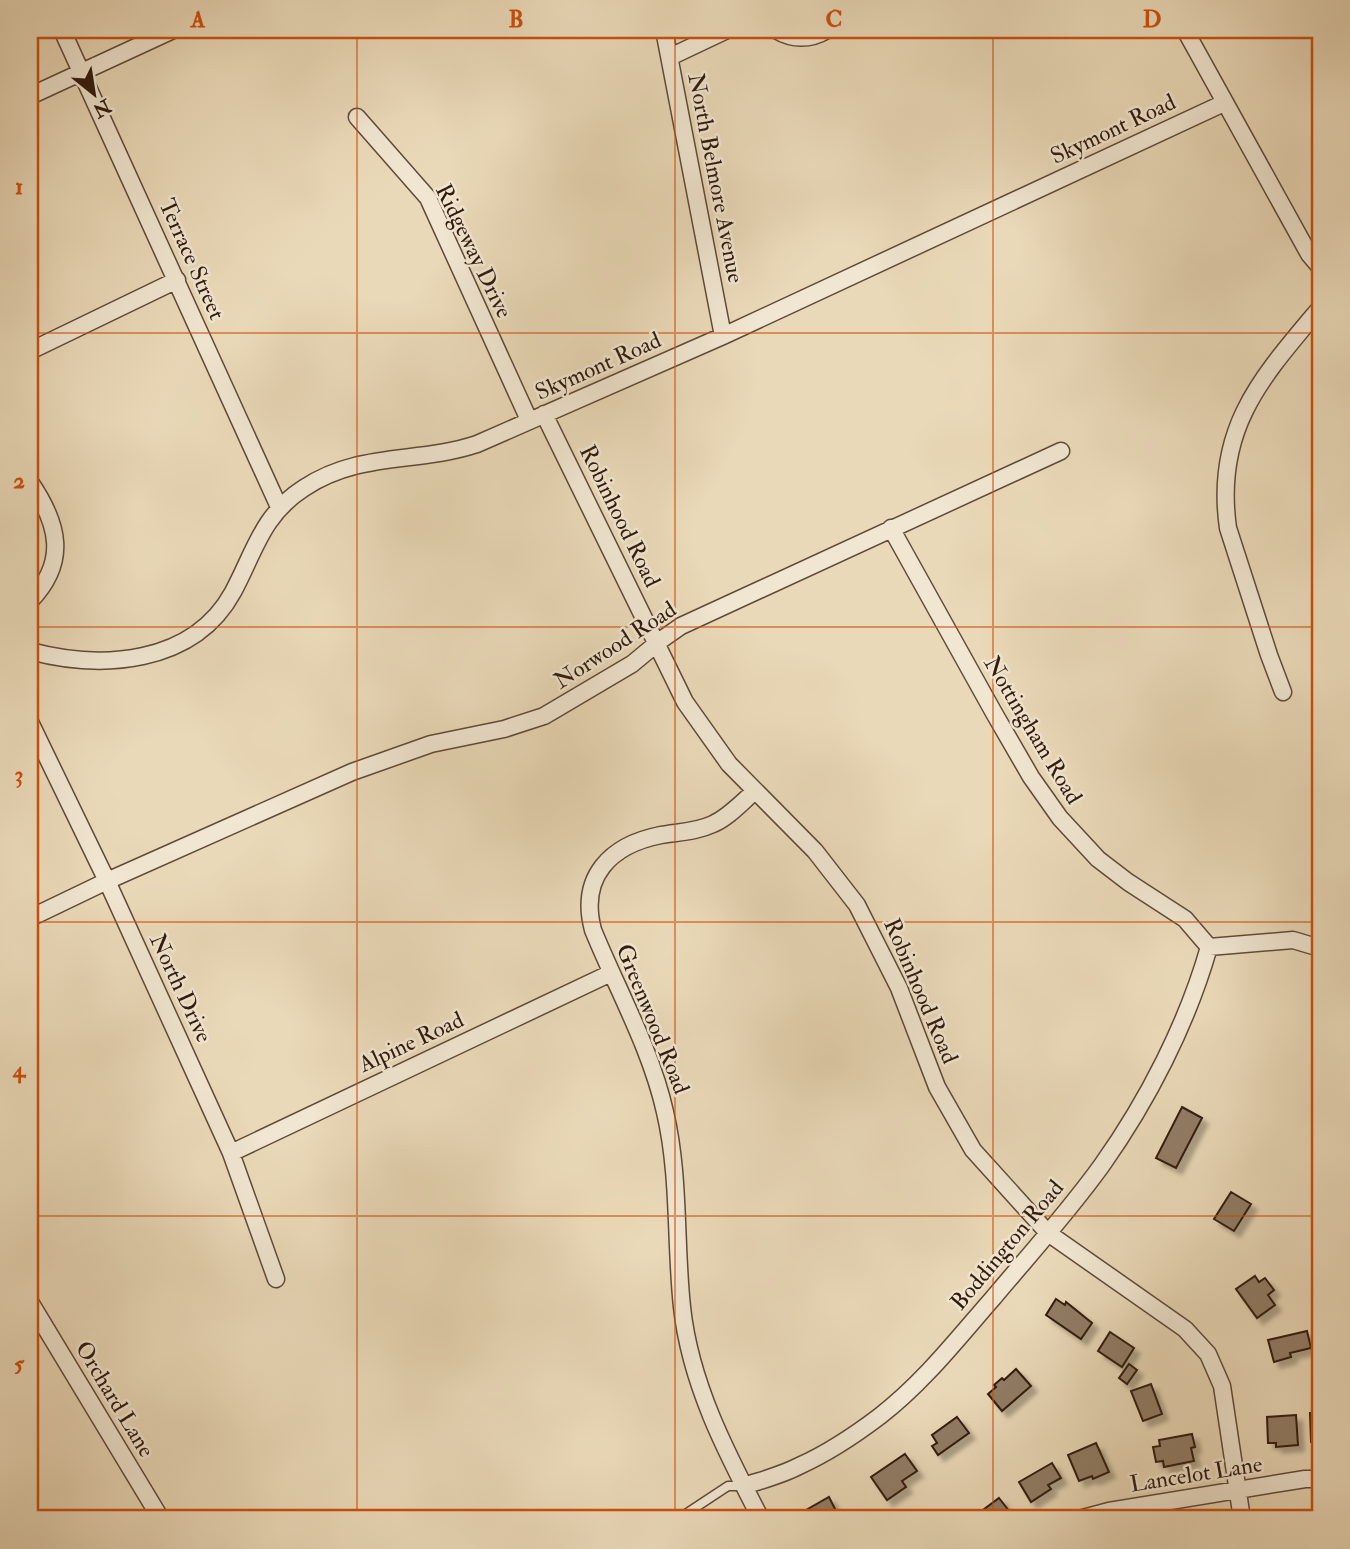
<svg xmlns="http://www.w3.org/2000/svg" width="1350" height="1549" viewBox="0 0 1350 1549" font-family="'IM FELL Double Pica',serif">
<defs>
<filter id="shadow"><feDropShadow dx="6" dy="6" stdDeviation="2" flood-color="#0004"/></filter>
</defs>
<rect width="100%" height="100%" fill="#ead9b8"/>
<filter id="stains"><feTurbulence type="fractalNoise" baseFrequency=".00286" numOctaves="4"/><feColorMatrix values="0 0 0 0 .2 0 0 0 0 .09 0 0 0 0 .02 0 0 0 .5 -.17"/></filter>
<radialGradient id="worn" r=".72"><stop offset=".6" stop-color="#630" stop-opacity="0"/><stop offset="1" stop-color="#630" stop-opacity=".3"/></radialGradient>
<!-- building -->
<path fill="#917d66" stroke="#301a0e" stroke-width="2" filter="url(#shadow)" d="M1182,1107L1202,1118L1176,1168L1156,1158Z
M1231,1192L1251,1204L1234,1231L1214,1219Z
M1255,1276L1259,1282L1265,1278L1274,1290L1268,1295L1275,1305L1257,1318L1236,1289Z
M1056,1299L1065,1305L1066,1302L1092,1323L1081,1339L1046,1315Z
M1307,1331L1311,1348L1290,1353L1291,1357L1274,1362L1268,1340Z
M1110,1332L1134,1348L1122,1367L1098,1351Z
M1129,1364L1137,1370L1127,1384L1119,1378Z
M1016,1369L1031,1386L1002,1411L988,1394L996,1387L994,1385L1002,1378L1004,1380Z
M1151,1384L1162,1414L1143,1421L1131,1391Z
M1310,1413H1320V1445L1319,1442H1311Z
M1296,1415L1298,1445L1276,1447V1443H1268L1267,1417Z
M957,1417L969,1433L938,1455L932,1446L937,1443L932,1435Z
M1192,1434L1195,1447L1191,1448L1194,1461L1164,1467L1163,1461L1156,1462L1153,1447L1160,1446L1159,1440Z
M1096,1443L1109,1472L1093,1479L1092,1476L1079,1481L1068,1455Z
M905,1454L917,1471L902,1481L906,1487L887,1500L871,1477Z
M1052,1463L1061,1478L1048,1485L1051,1489L1031,1502L1019,1482Z
M829,1497L839,1517L834,1519H802L799,1514Z
M999,1498L1013,1516L1009,1519H971Z"/>
<g fill="none" stroke-linecap="round" stroke-linejoin="round">
<!-- lane casing -->
<g stroke="#5e4a38" stroke-width="11">
<path id="lane" d="M678,1519L728,1486H744"/>
</g>
<!-- street casing -->
<g stroke="#5e4a38" stroke-width="19">
<path id="street" d="M62,30L279,507
M664,30L723,336
M776,30C793,40 810,40 827,30
M1185,30L1309,254L1320,267
M670,57L727,30
M30,96L173,30
M357,117L428,198L529,420
M30,351L177,280
M544,414L685,702L729,764L815,851L857,905L899,988L937,1087L973,1150L1048,1233L1185,1329L1208,1354L1222,1386L1242,1519
M30,482C59,524 68,562 30,601
M891,528L994,713L1031,777L1060,818L1098,859L1128,882L1185,919L1209,947
M30,651C101,670 193,665 233,592C255,551 262,515 304,488C360,451 417,464 477,444L723,336L1224,103
M1283,692L1269,655L1228,528C1214,429 1261,378 1320,308
M30,722L107,881L231,1153L276,1279
M755,791C742,802 729,817 713,824C696,832 678,832 661,835C610,845 579,877 593,930C617,989 651,1049 665,1112C680,1176 675,1242 682,1307C690,1383 726,1452 761,1519
M30,918L107,881L352,772L431,744L504,729L544,716L632,664L661,640L681,626L1061,451
M1209,947L1293,940L1320,948
M231,1153L611,973
M30,1302L161,1519
M744,1486C762,1480 782,1475 799,1466C828,1453 855,1435 880,1416C924,1382 958,1338 994,1297C1030,1254 1069,1211 1102,1165C1148,1100 1187,1024 1209,947
M1079,1519L1109,1511L1305,1479H1320"/>
</g>
<!-- lane -->
<use href="#lane" stroke="#f1e6d1" stroke-width="8"/>
<!-- street -->
<use href="#street" stroke="#f1e6d1" stroke-width="16"/>
</g>
<!-- grid -->
<path fill="none" stroke="#cc500c" stroke-width="2" stroke-opacity="0.55" d="M357,30V1519M675,30V1519M993,30V1519M30,333H1320M30,627H1320M30,922H1320M30,1216H1320"/>
<g text-anchor="middle" dominant-baseline="central" stroke-width="5" stroke-linejoin="round" paint-order="stroke">
<!-- street labels -->
<g font-size="23" fill="#301a0e" stroke="#f1e6d1">
<text transform="translate(1113 129) rotate(-25)">Skymont Road</text>
<text transform="translate(716 178) rotate(79)">North Belmore Avenue</text>
<text transform="translate(474 251) rotate(64)">Ridgeway Drive</text>
<text transform="translate(192 259) rotate(66)">Terrace Street</text>
<text transform="translate(598 366) rotate(-24)">Skymont Road</text>
<text transform="translate(620 516) rotate(64)">Robinhood Road</text>
<text transform="translate(615 645) rotate(-33)">Norwood Road</text>
<text transform="translate(1033 730) rotate(59)">Nottingham Road</text>
<text transform="translate(181 988) rotate(65)">North Drive</text>
<text transform="translate(921 991) rotate(67)">Robinhood Road</text>
<text transform="translate(653 1019) rotate(68)">Greenwood Road</text>
<text transform="translate(411 1042) rotate(-25)">Alpine Road</text>
<text transform="translate(1007 1245) rotate(-50)">Boddington Road</text>
<text transform="translate(115 1399) rotate(59)">Orchard Lane</text>
<text transform="translate(1196 1474) rotate(-9)">Lancelot Lane</text>
</g>
</g>
<!-- margin -->
<rect width="1350" height="1549" fill="none" stroke="#ead9b8" stroke-width="77"/>
<!-- north arrow -->
<g transform="translate(94 94) rotate(150)" stroke="#f1e6d1" stroke-width="5" paint-order="stroke">
<path d="M0-5L12 26L0 18L-12 26Z" fill="#301a0e"/>
<text y="-10" font-size="19" font-weight="bold" text-anchor="middle" fill="#301a0e">N</text>
</g>
<rect x="38" y="38" width="1274" height="1472" fill="none" stroke="#cc500c" stroke-width="2.5"/>
<g font-size="23" text-anchor="middle" font-weight="bold" fill="#cc500c">
<text x="198" y="27">A</text>
<text x="516" y="27">B</text>
<text x="834" y="27">C</text>
<text x="1152" y="27">D</text>
<text x="19" y="194">1</text>
<text x="19" y="488">2</text>
<text x="19" y="782">3</text>
<text x="19" y="1077">4</text>
<text x="19" y="1371">5</text>
</g>
<rect width="100%" height="100%" filter="url(#stains)"/>
<rect width="100%" height="100%" fill="url(#worn)"/>
</svg>
